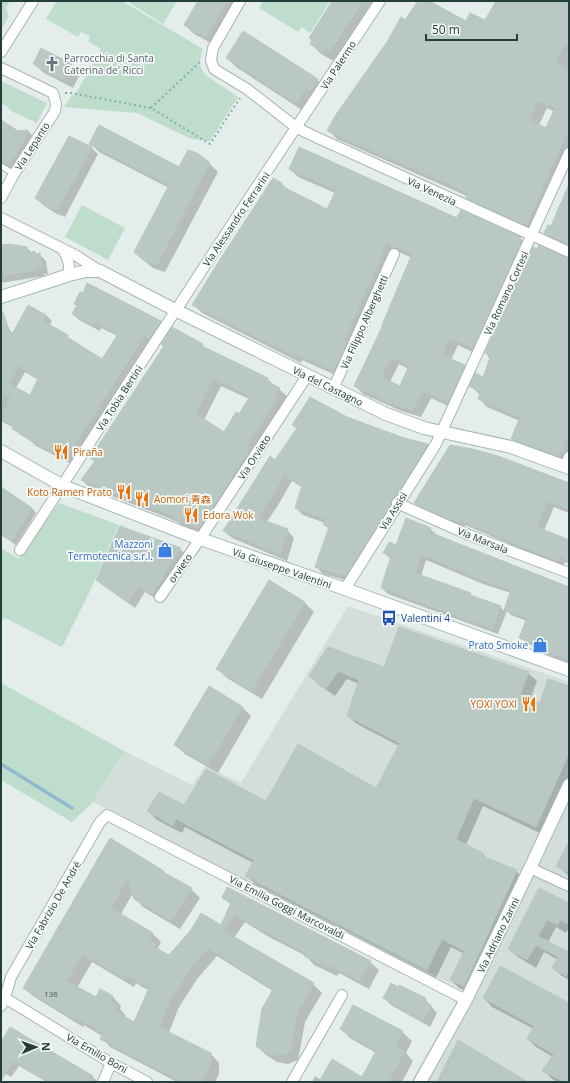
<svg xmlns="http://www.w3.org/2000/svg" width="570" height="1083" viewBox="0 0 570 1083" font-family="'Open Sans','Noto Sans SC',sans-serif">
<rect width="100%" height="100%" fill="#e4edeb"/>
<!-- built -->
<path fill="#d3ddda" d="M348,606L569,682V1082H411L463,990L93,802L118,760L126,752L192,785L205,766L241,783Z"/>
<!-- green -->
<path fill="#beddcc" d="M1,1H10L6,8L9,16L1,30Z
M57,1H122L203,49C196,68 202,73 217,83C224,87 231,92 238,97L210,141L191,139L137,113L64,107L72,95H75L101,49L88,41L90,36L81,32L78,37L46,19Z
M127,1H177L163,24Z
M263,1H330L310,33L302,27L298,32L259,8Z
M1,81L47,103L37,123L13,112L5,105H1Z
M82,205L125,228L108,260L65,237Z
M59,503L119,525L90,591L62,647L5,618L1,621V548L19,559Z
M1,683L126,752L118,760L93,802L72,822L1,780Z"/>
<!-- shadow -->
<path fill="#0003" fill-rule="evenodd" d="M199,1H241L215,45L194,34L185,25Z
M334,1H378L339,59L335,57L333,61L320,53L311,44Z
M419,1H427L466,22L486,21L498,1H566L569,4V157L534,233L476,206L468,197L458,192L337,139L329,131ZM547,108L555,112L547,129L539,125Z
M227,58L317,80L326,89L305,112L236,67Z
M34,64L71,65L80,74L73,88L44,73Z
M1,121L18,132L28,131L34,137L13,170L1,163Z
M90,143L179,168L209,163L218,172L165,272L153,268L143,260L169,188L99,152Z
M91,147L98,154L65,217L57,214L43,205L36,198Z
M290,169L520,238L528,246L481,356L458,345L451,360L464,366L472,374L456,410L431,398L421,417L401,411L363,394L355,386L384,326L412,258L395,250L342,378L302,360L301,363L202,313L194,305L274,180L282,184L289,191L327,211L335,193L298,177ZM399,364L408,369L400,387L390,382Z
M569,186V249L553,242L545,233L552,227Z
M1,246L27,248L32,253L34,252L37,255L39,254L46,261L48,274H44V276L1,283Z
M569,259V461L568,464L520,447L512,439L520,421L487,407L479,398L480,395L471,386L483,378L491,359L486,353Z
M73,314L161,322L166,327L72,464L36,446L31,441L19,434L14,428L1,421V328L7,326L13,334L46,315L52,321L49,326L67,336L73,342L102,360L118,336L101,328L100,331L79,320ZM25,372L38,380L30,396L16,388Z
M202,345L206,349L267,379L287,396L207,535L183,526L178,522L89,487L82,480L95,462L91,458ZM221,386L249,399L239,415L224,434L204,420Z
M346,418L404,439L428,445L435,452L352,582L323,574L316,566L329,529L324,524L325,523L303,515L296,508L303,488L292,481L277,507L266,523L287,530L294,538L287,561L232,538L224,531L276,462L297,429L293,425Z
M569,484V513L554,507L544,531L567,540L569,535V563L565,562L563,567L465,525V527L444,519L421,509L415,503Z
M1,489L32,508L36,513L16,545L1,535Z
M430,529L436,534V536L569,588V663L540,652L533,646L527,643L521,637L527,621L511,615L507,611L498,634L388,594L382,588L391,559L384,553ZM426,560L483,584L511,593L504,611L500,607L474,597L470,594L421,576Z
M180,549L187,555L158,600L145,592L135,608L104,586L97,579Z
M270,582L305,603L314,612L262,699L227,678L218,669Z
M329,648L384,669L528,673L537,681L530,700L540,705L569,687V779L544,835L483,806L466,845L483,854L488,860L516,871L525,880L473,994L459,988L451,980L464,954L451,947L436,978L255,884L247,876L253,863L185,827L182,833L157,820L148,811L184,806L266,802L376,789L399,746L357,724L348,716L359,684L347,679L335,696L319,685L311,676Z
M242,707L251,716L218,773L185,754L176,745Z
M111,839L163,872L167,876L191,889L200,898L180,929L143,907L135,898L133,893L121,914L153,934L161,942L158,948L169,957L221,926L231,905L223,897L370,962L379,970L369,989L339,973L337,976L314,965L306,956L269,937L245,922L234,938L313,984L322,993L305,1022L298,1060L288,1064L277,1062L266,1055L257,1046L273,991L217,956L197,979L178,1009L169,1033L211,1054L219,1063V1074L215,1082H177L110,1047L102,1038V1036L84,1025L83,1027L33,996L24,988ZM92,962L134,987L136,983L149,991L135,1023L125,1018L126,1016L120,1009L121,1006L113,997L101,990L96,999L77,988Z
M569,843V876L558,866Z
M540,890L569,904V928L566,933L556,927L548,942L569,953V980L562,976L553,968L558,960L544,952L536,968L518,957L509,949Z
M384,998L425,999L437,1013L430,1027L391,1005Z
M484,998L569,1004V1082H557L552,1079L544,1071L553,1057L536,1047L528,1039L534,1029L492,1007Z
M354,1007L402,1032L412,1041L406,1053L413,1061L402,1082H312L315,1076L321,1080L363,1078L376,1053L350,1038L341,1029Z
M1,1044L92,1076L98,1082H47L19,1066L11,1077L1,1071Z"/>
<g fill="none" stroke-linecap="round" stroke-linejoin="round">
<!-- stream -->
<path stroke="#8fbacf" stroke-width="3.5" d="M1,764L72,808"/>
</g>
<!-- building -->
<path fill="#bac8c4" stroke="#b7c7c3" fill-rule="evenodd" d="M198,1H227L206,37L184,25Z
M332,1H363L330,51L326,48L323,52L310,44L312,40L309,38Z
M418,1H429L466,21L470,13L485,20L496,1H569V46L565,44L556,62L569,69V129L526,225L466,198L468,194L449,184L327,131L335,116L387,42L401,17L405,20ZM538,101L555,108L546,128L529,120Z
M243,31L318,79L310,91L306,88L296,103L226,58Z
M41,48L72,64L63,80L33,64Z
M1,120L18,131L28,130L25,139L10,163L5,164L1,162Z
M99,125L179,167L188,150L197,153L210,163L157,265L143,260L134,252L169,185L89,144Z
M69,136L92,147L58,210L49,207L35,198Z
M299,147L457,218L461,210L521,237L519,241L521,242L473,348L450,338L442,355L465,365L448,402L423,391L413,410L392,404L354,386L383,325H382L412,254L386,243L377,267L344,340L347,342L334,371L294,353L293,355L192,305L214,269L273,178L282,183L281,185L289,190L327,209L336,190L289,169ZM391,357L409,366L400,386L381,377Z
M569,184V245L544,233L548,225L551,226Z
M9,244L27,247L28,253L35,251V254L40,253L42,267L38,268V270L4,276V274H1V245Z
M539,245L569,258V434L559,456L511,439L520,417L478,399L481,392L469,386L475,373L483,377L490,358L488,357L489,355L485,353L533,247L537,249Z
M87,283L161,321L149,339L144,336L66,459L29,440L30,438L12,429L13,426L1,419V416L11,397L4,394L1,400V312H3L11,336L28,305L46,315L43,321L68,335L67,337L102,359L118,334L95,323L93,325L72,314L77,305L74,304L80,292L83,293ZM18,366L38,379L30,395L9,384Z
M172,327L203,344L202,346L268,378L266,381L280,388L274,399L276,400L247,446L250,449L199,528L174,519L176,517L81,480L95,461L90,458L164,346L161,344ZM213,379L250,396L239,414L236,412L224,432L196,414Z
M310,397L347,417L404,438L428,444L395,497L391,500V504L345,576L315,567L329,527L323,524L326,519L295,508L302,486L284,475L270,500L257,518L288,529L280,554L223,531L270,456L275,460L297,428L292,425Z
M450,445L472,449L498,456L569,483V510L548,501L537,527L569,540V561L559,556L557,561L459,520V522L437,514L414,503Z
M1,487L32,508L12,541L1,535Z
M406,518L431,528L429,532L569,587V660L532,646L534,643L519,638L527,618L504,610L511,590L476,578L435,560L421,555L415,573L471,593L470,595L501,606L492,629L381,588L391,556L383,553L389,542L396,545Z
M120,526L181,548L152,594L139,586L128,602L96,580Z
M269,580L305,602L252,691L216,669Z
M399,627L529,672L520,694L540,703L548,679L569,686V753L536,827L474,798L456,839L483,853L482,856L517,870L464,986L450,980L464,951L442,939L427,970L245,876L254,860L176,819L173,826L147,811L159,792L184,805L206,769L266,801L298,744L376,788L400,743L347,716L359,680L338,671L326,689L309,676L328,647L384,667Z
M209,686L243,707L208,765L174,745Z
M110,838L164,871L163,872L192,888L171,921L134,899L128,878L111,908L153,933L149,940L156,944L154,947L169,955L191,930L201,913L221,925L231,903L222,898L227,887L371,961L360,981L330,965L329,968L304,956L306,953L259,929L236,915L224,931L314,983L297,1013L290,1052L278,1056L267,1054L256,1046L262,1009L273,989L208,948L189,970L170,1001L159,1027L211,1053V1065L202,1082H183L100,1039L103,1033L75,1017L74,1019L23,988ZM83,954L125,979L127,975L149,988L134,1022L115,1011L118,1006L110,1002L113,996L100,989L96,997L67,981Z
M569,842V873L556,866Z
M539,888L569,903V924L560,920L558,925L547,920L538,936L569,952V970L566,976L552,968L558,957L536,945L527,960L508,949Z
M500,966L569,1003V1082H565L542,1071L554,1054L527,1039L534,1026L483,998Z
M391,983L398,987L399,985L426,998L424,1002L431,1005L423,1021L406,1013L407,1011L383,998Z
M353,1005L403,1031L396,1046L405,1051L388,1082H319L332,1059L362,1077L376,1051L340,1029Z
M10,1027L93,1076L89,1082H49L13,1061L1,1081V1042Z
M458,1040L485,1056L528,1082H437Z"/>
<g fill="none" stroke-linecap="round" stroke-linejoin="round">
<!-- lane casing -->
<g stroke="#a7b5b3" stroke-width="7">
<path id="lane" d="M1,166L14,174"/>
</g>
<!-- street casing -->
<g stroke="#a7b5b3" stroke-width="12">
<path id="street" d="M240,1L213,48L211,60L214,69L247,89L297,128L318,138L569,252
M1,52L33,1
M1,68L53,93L56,104L55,111L14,174L1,198
M1,218L75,255L100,271
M62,249C68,257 70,264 69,275
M333,389L394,254
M565,466L569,457
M397,503L469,535L569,573
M20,550C75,467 127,383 182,301C247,200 314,101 380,1
M345,589L436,444L569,153
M160,597L200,539L307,376
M530,868L569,886
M5,998L111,1063L147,1082
M1,1006L5,998L11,977L100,822L107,815L466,1000
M103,1082L111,1063
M292,1082L342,995"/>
</g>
<!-- secondary casing -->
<g stroke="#a3b8b5" stroke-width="14">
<path id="secondary" d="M1,297L69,275L86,271H100L175,310L386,414L424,428L511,447L569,468
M1,451L63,486L189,535L345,589L569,670
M420,1082L466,1000L530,868L569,785"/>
</g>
<!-- path -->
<path stroke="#86afaa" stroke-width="2" stroke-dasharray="2 3" stroke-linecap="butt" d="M65,93H71L151,108L210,144L240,98
M151,108L200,62
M562,776L569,759"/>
<!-- lane -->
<use href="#lane" stroke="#fff" stroke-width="5"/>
<!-- street -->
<use href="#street" stroke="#fff" stroke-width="10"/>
<!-- secondary -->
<use href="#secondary" stroke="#fff" stroke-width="12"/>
</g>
<!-- icons -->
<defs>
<g id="church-bare" transform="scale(1.2)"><path d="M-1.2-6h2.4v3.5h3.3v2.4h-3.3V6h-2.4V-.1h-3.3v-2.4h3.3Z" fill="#6b7280" stroke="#f5faf8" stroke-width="2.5" paint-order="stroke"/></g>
<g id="restaurant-bare" transform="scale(1.2)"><path d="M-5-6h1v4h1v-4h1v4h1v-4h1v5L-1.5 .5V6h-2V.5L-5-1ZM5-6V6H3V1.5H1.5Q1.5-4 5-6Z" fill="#e8710a" stroke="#f5faf8" stroke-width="2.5" paint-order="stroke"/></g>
<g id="shop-bare" transform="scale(1.2)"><path d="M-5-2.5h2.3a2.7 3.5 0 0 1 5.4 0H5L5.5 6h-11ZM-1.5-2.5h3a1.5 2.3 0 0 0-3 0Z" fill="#3f7fe0" stroke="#f5faf8" stroke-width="2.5" paint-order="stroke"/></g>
<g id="bus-bare" transform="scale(1.2)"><path d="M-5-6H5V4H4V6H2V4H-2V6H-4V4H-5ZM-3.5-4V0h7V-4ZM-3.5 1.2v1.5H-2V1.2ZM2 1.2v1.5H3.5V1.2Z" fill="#1a4fb4" stroke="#f5faf8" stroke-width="2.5" paint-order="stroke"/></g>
</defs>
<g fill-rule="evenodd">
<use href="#church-bare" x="52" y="64"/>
<use href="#restaurant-bare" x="61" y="452"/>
<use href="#restaurant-bare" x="124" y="492"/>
<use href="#restaurant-bare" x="142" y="499"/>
<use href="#restaurant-bare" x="191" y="515"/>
<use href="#shop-bare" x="165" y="550"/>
<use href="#bus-bare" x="389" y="618"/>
<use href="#shop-bare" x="540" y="645"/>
<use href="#restaurant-bare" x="529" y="704"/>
</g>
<g text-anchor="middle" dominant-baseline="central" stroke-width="3.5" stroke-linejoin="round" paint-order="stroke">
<!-- number labels -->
<g font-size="8" fill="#4a605e">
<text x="51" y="993">136</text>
</g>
<!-- worship labels -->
<g font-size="10" fill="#5b616d" stroke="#f5faf8" text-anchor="start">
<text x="64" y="58">Parrocchia di Santa<tspan x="64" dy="12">Caterina de' Ricci</tspan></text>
</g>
<!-- street labels -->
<g font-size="10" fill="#243e3c" stroke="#f5faf8">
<text transform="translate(338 65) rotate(-57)">Via Palermo</text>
<text transform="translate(32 146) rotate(-57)">Via Lepanto</text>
<text transform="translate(432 191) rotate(25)">Via Venezia</text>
<text transform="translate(236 219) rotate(-56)">Via Alessandro Ferrarini</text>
<text transform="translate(506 293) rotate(-65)">Via Romano Cortesi</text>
<text transform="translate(364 322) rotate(-66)">Via Filippo Alberghetti</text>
<text transform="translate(328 386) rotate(26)">Via del Castagno</text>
<text transform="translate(119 398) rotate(-57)">Via Tobia Bertini</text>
<text transform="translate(254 457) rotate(-57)">Via Orvieto</text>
<text transform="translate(393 511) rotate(-58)">Via Assisi</text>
<text transform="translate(483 540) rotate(22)">Via Marsala</text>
<text transform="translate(180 568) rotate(-55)">orvieto</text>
<text transform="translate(282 568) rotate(19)">Via Giuseppe Valentini</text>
<text transform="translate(53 905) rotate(-60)">Via Fabrizio De André</text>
<text transform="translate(287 907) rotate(27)">Via Emilia Goggi Marcovaldi</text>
<text transform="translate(498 935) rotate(-64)">Via Adriano Zarini</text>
<text transform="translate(97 1053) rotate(30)">Via Emilio Boni</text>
</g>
<!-- food labels -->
<g font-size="10" fill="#c56008" stroke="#f5faf8" text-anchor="start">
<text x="73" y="452">Piraña</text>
<text x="112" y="492" text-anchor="end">Koto Ramen Prato</text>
<text x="154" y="499">Aomori 青森</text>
<text x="203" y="515">Edora Wok</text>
<text x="517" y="704" text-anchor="end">YOXI YOXI</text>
</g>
<!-- shop labels -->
<g font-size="10" fill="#366cbe" stroke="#f5faf8" text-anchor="end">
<text x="153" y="544">Mazzoni<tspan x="153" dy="12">Termotecnica s.r.l.</tspan></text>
<text x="528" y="645">Prato Smoke</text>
</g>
<!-- transit labels -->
<g font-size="10" fill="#164399" stroke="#f5faf8" text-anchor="start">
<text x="401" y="618">Valentini 4</text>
</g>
</g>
<!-- border -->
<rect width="570" height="1083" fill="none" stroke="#243e3c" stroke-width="4"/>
<!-- north arrow -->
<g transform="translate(36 1047) rotate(88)" stroke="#f5faf8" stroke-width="3" paint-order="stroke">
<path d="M0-3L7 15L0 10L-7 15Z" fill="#243e3c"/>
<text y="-6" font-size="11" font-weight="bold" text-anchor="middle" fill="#243e3c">N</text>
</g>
<!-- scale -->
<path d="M426 34v6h91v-6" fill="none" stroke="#243e3c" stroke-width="2"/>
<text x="432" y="34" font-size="12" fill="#243e3c" stroke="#f5faf8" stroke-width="3" paint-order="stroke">50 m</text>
</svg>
